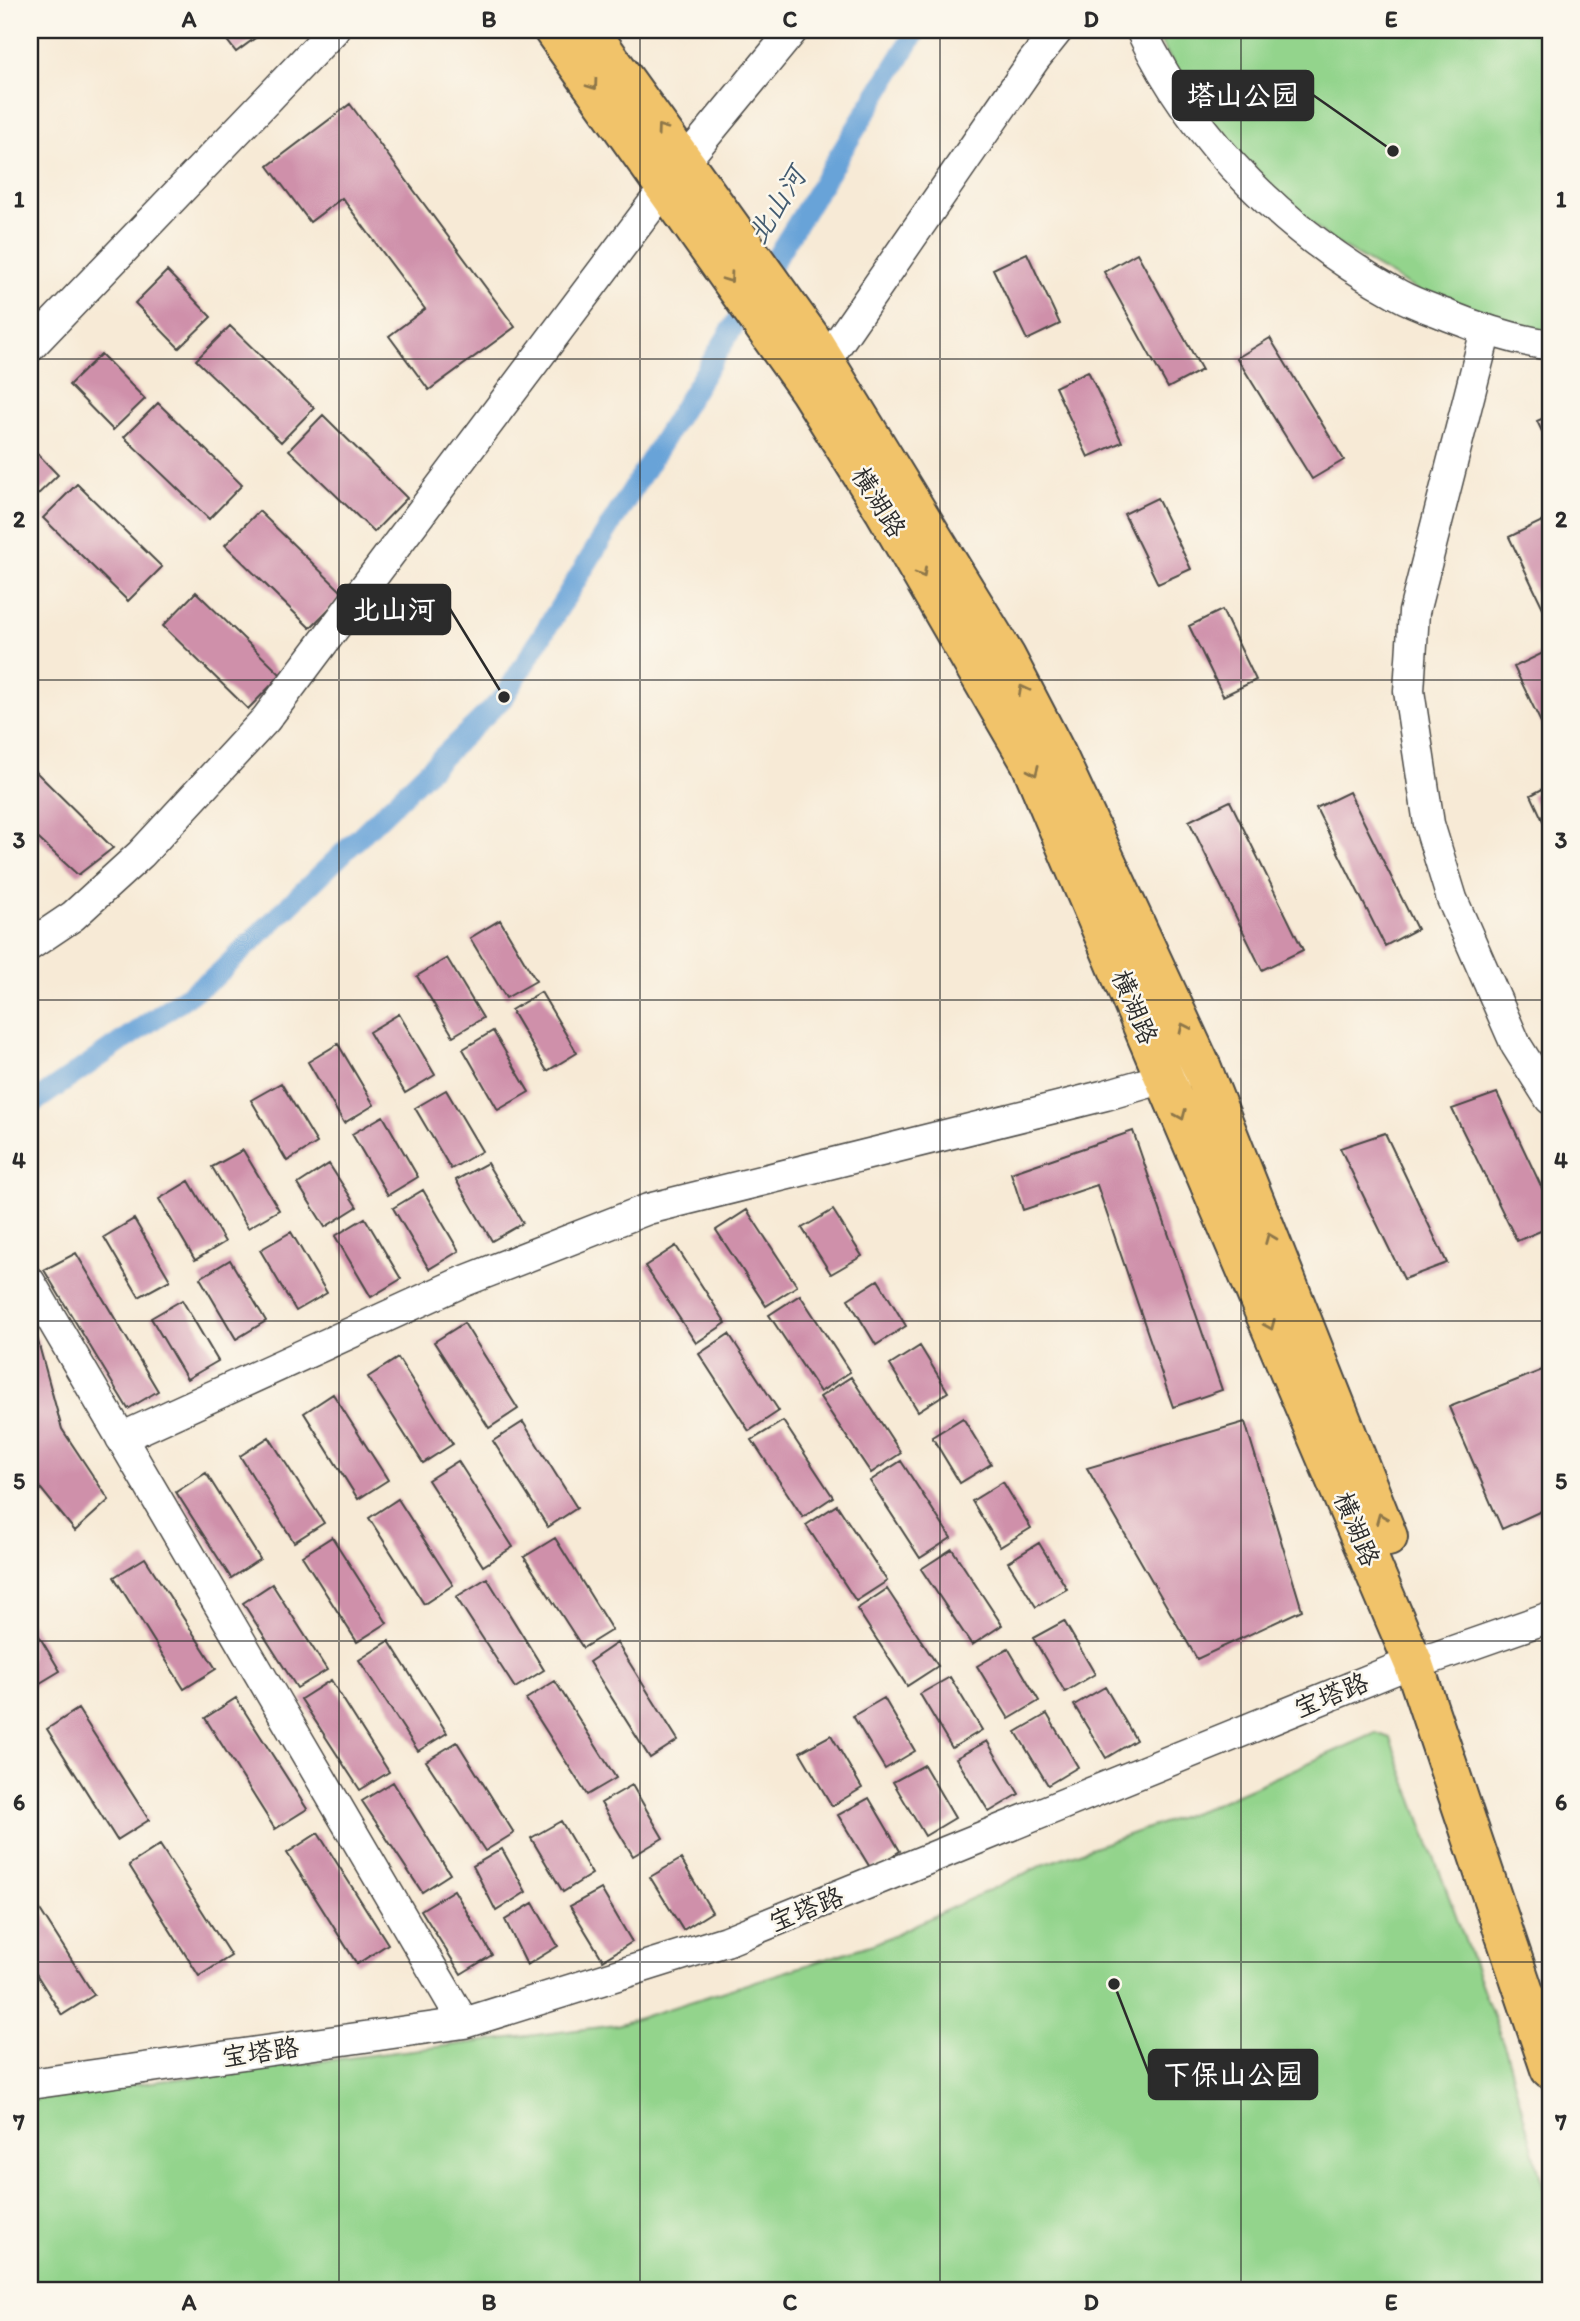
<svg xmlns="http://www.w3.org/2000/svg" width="1580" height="2321" viewBox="0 0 1580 2321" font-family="Itim,'LXGW WenKai TC',sans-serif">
<rect width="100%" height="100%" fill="#fbf7ec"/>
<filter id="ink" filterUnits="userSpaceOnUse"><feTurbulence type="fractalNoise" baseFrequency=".0143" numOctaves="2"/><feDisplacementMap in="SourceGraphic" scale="14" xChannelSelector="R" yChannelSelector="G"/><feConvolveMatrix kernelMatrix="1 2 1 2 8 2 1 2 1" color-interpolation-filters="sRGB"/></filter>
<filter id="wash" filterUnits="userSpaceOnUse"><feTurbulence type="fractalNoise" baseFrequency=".00686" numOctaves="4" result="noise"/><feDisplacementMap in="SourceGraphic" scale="28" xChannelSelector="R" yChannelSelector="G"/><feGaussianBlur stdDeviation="1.57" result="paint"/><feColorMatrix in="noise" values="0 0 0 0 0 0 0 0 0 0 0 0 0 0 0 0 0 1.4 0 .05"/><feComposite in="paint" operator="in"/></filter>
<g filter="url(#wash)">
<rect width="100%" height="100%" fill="#f7ead6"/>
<!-- green -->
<path fill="#93d48c" stroke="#5f805c" stroke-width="2" d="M1154,30H1550V331L1524,328L1420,292L1332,241L1264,183L1205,120Z
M1376,1733L1390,1738L1506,2051L1550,2212V2291H30V2097L617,2025L876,1943L1045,1864L1208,1807Z"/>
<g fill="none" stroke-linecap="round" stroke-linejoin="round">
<!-- canal -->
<path stroke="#67a3d8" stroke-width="21" d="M30,1105L216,976L504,697L917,30"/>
</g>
<g id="blocks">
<!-- building -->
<path fill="#cf90aa" d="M219,30H266L236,52Z
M350,104L515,327L429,390L389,336L425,309L342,198L310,222L268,166Z
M1027,253L1060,324L1027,340L993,269Z
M1137,253L1202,370L1168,388L1104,272Z
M167,271L211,317L179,348L135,303Z
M230,326L314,408L281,442L196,360Z
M1270,338L1344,460L1312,479L1237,358Z
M101,354L145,399L113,430L69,385Z
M1088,371L1122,442L1088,457L1055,387Z
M158,403L242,485L209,519L124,437Z
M323,415L407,498L374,532L289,450Z
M1550,415V448L1537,421Z
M30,446L58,475L30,502Z
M77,484L162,567L128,601L43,518Z
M1157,498L1191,569L1158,584L1124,514Z
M259,511L344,594L310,628L225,545Z
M1542,521L1550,538V605L1543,608L1509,537Z
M196,592L281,675L248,709L163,626Z
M1222,610L1256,680L1223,696L1189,626Z
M1547,651L1550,657V736L1548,737L1514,667Z
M30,766L113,848L78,875L30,831Z
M1550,785V836L1531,795Z
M1349,792L1417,929L1385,946L1316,808Z
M1230,801L1303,950L1262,970L1189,821Z
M500,920L536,981L506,998L470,938Z
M447,958L483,1018L453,1036L417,976Z
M541,992L577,1053L547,1071L511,1010Z
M399,1014L435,1075L405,1093L369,1032Z
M493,1031L529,1092L498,1110L463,1049Z
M338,1044L374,1105L344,1123L308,1062Z
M281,1083L317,1143L287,1161L251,1100Z
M446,1090L482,1151L451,1169L415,1108Z
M1497,1093L1550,1205V1227L1517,1241L1452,1109Z
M383,1116L418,1177L388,1195L352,1134Z
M1133,1131L1222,1390L1173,1407L1097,1185L1023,1210L1011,1173Z
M1385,1133L1447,1263L1404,1279L1340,1148Z
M243,1150L279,1210L248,1228L212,1167Z
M487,1163L523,1223L492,1241L456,1180Z
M329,1164L357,1207L325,1227L298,1184Z
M189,1181L225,1242L195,1260L159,1199Z
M423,1190L459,1251L429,1269L393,1208Z
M747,1210L797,1286L766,1306L716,1230Z
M833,1210L862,1256L831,1274L802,1228Z
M365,1218L401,1279L371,1297L335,1236Z
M134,1219L170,1280L139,1297L104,1237Z
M291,1232L327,1293L296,1311L260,1250Z
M676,1246L726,1323L696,1343L645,1266Z
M76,1253L158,1391L128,1409L44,1270Z
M230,1260L266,1321L236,1339L200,1278Z
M878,1280L906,1326L876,1345L848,1299Z
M800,1295L850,1372L820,1392L769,1315Z
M182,1300L218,1361L187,1379L151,1318Z
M464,1323L518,1409L489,1428L434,1342Z
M729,1334L779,1411L749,1431L699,1354Z
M30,1338H37L62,1429L109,1500L75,1531L37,1484L30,1469Z
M920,1346L948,1392L918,1411L890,1365Z
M398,1358L453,1444L423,1463L368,1377Z
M1550,1367V1507L1502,1529L1449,1407Z
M851,1377L901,1453L871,1473L820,1397Z
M333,1394L388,1480L358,1499L304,1413Z
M963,1418L991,1464L960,1483L932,1437Z
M783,1421L833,1497L803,1517L752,1440Z
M523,1422L577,1508L548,1527L493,1441Z
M1245,1422L1302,1610L1197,1659L1087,1468Z
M269,1437L324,1523L294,1542L240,1456Z
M458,1461L513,1547L483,1566L428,1480Z
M901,1461L951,1538L920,1558L870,1481Z
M206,1473L260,1559L231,1578L176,1492Z
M1003,1482L1031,1528L1000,1547L972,1501Z
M398,1499L453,1585L424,1604L369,1518Z
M837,1505L887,1581L856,1601L806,1525Z
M332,1537L387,1623L357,1642L302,1556Z
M555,1538L612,1630L583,1648L524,1557Z
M1039,1543L1067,1589L1036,1607L1008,1562Z
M952,1549L1002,1625L972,1645L921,1569Z
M145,1558L216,1669L184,1689L114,1577Z
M487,1578L544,1670L515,1688L456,1597Z
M272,1584L327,1670L297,1688L243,1603Z
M887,1589L938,1666L907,1686L857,1609Z
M30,1621L60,1671L30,1689Z
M1064,1621L1095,1674L1065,1692L1033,1638Z
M389,1641L447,1733L418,1751L359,1660Z
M617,1643L678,1740L650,1758L589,1662Z
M1008,1648L1039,1701L1009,1719L977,1666Z
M950,1677L982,1730L952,1748L920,1694Z
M331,1680L389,1772L360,1790L301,1699Z
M555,1681L616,1778L587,1795L526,1699Z
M1105,1687L1136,1740L1106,1758L1074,1705Z
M236,1698L307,1809L275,1829L205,1718Z
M884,1698L915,1751L885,1769L853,1716Z
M78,1709L149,1820L117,1840L47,1729Z
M1047,1714L1078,1767L1048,1785L1016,1732Z
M831,1735L862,1788L832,1806L800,1752Z
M987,1741L1019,1794L989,1812L956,1758Z
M457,1742L514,1833L485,1851L426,1761Z
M924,1765L955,1818L925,1836L893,1782Z
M393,1782L450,1874L422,1892L362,1801Z
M632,1785L663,1838L633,1856L601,1803Z
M869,1798L900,1851L871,1869L838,1815Z
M561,1821L592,1874L563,1892L531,1838Z
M318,1833L388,1944L357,1964L287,1853Z
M160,1845L231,1956L199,1976L129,1865Z
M502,1849L526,1892L496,1911L473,1866Z
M681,1859L712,1912L683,1930L650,1877Z
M601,1889L632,1942L603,1960L570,1906Z
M454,1890L492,1955L461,1974L421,1910Z
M30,1894L94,1995L62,2015L30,1964Z
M533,1903L558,1946L527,1965L505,1920Z"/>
</g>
</g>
<g filter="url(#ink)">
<use href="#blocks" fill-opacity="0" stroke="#4a4845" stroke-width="2"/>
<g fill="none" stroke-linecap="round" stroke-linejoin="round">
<!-- minor casing -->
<g stroke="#4a4845" stroke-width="33">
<path id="minor" d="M1141,30C1195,144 1289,235 1399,295C1415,304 1432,309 1449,316C1481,329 1515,340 1550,345
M1486,330L1414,612L1409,691L1429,824L1452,899L1516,1045L1550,1099
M30,347L334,30
M825,362L1034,60L1058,30
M30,945L73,916L141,854L266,719L685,161L793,30
M30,1282L464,2023
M121,1438L462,1282L648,1209L1106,1095L1185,1072
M30,2084L464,2023L726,1941L1413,1662L1436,1657L1550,1617"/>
</g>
<!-- highway casing -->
<g stroke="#4a4845" stroke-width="42">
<path id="highway" d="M553,30L809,390L884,510L1030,762L1413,1662L1550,2069
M589,30L810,337L1006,657L1057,755L1202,1068L1388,1537"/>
</g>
<!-- minor -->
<use href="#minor" stroke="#fff" stroke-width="30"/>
<!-- highway -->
<use href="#highway" stroke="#f1c36a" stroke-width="38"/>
</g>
<!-- one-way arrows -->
<defs><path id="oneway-chevron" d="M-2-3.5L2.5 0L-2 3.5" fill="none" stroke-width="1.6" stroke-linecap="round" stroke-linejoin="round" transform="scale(1.75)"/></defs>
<g stroke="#8e774a">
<use href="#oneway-chevron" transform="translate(593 85) rotate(54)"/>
<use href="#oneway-chevron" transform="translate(661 129) rotate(-126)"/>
<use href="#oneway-chevron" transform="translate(729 278) rotate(54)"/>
<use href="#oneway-chevron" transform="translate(922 573) rotate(60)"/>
<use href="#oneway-chevron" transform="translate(1023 690) rotate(-118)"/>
<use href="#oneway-chevron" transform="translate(1034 771) rotate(66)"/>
<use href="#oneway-chevron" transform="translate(1184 1028) rotate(-115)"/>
<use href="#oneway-chevron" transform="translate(1181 1115) rotate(67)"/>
<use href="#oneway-chevron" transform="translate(1270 1238) rotate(-112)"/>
<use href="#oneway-chevron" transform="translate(1270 1325) rotate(67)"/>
<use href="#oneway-chevron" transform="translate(1381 1518) rotate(-112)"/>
</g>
</g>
<!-- grid -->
<path fill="none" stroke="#2b2b2b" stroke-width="2" stroke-opacity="0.55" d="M339,30V2291M640,30V2291M940,30V2291M1241,30V2291M30,359H1550M30,680H1550M30,1000H1550M30,1321H1550M30,1641H1550M30,1962H1550"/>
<g text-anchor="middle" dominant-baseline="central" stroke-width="5" stroke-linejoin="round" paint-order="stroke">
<!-- street labels -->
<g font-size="26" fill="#2b2b2b" stroke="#fbf7ec">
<text transform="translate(879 502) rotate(58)">横湖路</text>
<text transform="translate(1135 1007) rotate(67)">横湖路</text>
<text transform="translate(1357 1529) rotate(67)">横湖路</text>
<text transform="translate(1331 1695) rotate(-22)">宝塔路</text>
<text transform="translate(806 1909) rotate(-22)">宝塔路</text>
<text transform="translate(260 2052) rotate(-8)">宝塔路</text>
</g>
<!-- water labels -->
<g font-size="28" font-style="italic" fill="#435b70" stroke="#fbf7ec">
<text transform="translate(776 205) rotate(-58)">北山河</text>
</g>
</g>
<!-- callouts -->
<path fill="none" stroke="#2b2b2b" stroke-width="2.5" d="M1393 151L1313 95M504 697L450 609M1114 1984L1149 2074"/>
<g fill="#2b2b2b" stroke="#fbf7ec" stroke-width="2.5">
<circle cx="1393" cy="151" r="7"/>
<circle cx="504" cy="697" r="7"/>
<circle cx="1114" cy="1984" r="7"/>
</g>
<g fill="#2b2b2b" stroke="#2b2b2b" stroke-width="2.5">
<rect x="1173" y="71" width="140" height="49" rx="7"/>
<rect x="338" y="585" width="112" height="49" rx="7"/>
<rect x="1149" y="2050" width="168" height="49" rx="7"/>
</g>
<g font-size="28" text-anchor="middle" font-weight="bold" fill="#fff">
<text x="1243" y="105">塔山公园</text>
<text x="394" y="619">北山河</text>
<text x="1233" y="2084">下保山公园</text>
</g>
<!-- margin -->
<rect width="1580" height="2321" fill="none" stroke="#fbf7ec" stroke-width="77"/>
<rect x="38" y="38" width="1504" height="2244" fill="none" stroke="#2b2b2b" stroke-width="2.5"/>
<g font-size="23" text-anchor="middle" font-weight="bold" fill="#2b2b2b">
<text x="189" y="27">A</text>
<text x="489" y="27">B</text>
<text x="790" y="27">C</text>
<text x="1091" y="27">D</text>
<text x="1391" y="27">E</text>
<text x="19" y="207">1</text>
<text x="1561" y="207">1</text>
<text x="19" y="527">2</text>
<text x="1561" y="527">2</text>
<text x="19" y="848">3</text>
<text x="1561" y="848">3</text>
<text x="19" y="1168">4</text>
<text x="1561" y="1168">4</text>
<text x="19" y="1489">5</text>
<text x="1561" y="1489">5</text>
<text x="19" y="1810">6</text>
<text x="1561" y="1810">6</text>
<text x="19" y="2130">7</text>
<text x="1561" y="2130">7</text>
<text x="189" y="2310">A</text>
<text x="489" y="2310">B</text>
<text x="790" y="2310">C</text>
<text x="1091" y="2310">D</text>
<text x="1391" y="2310">E</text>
</g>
</svg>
